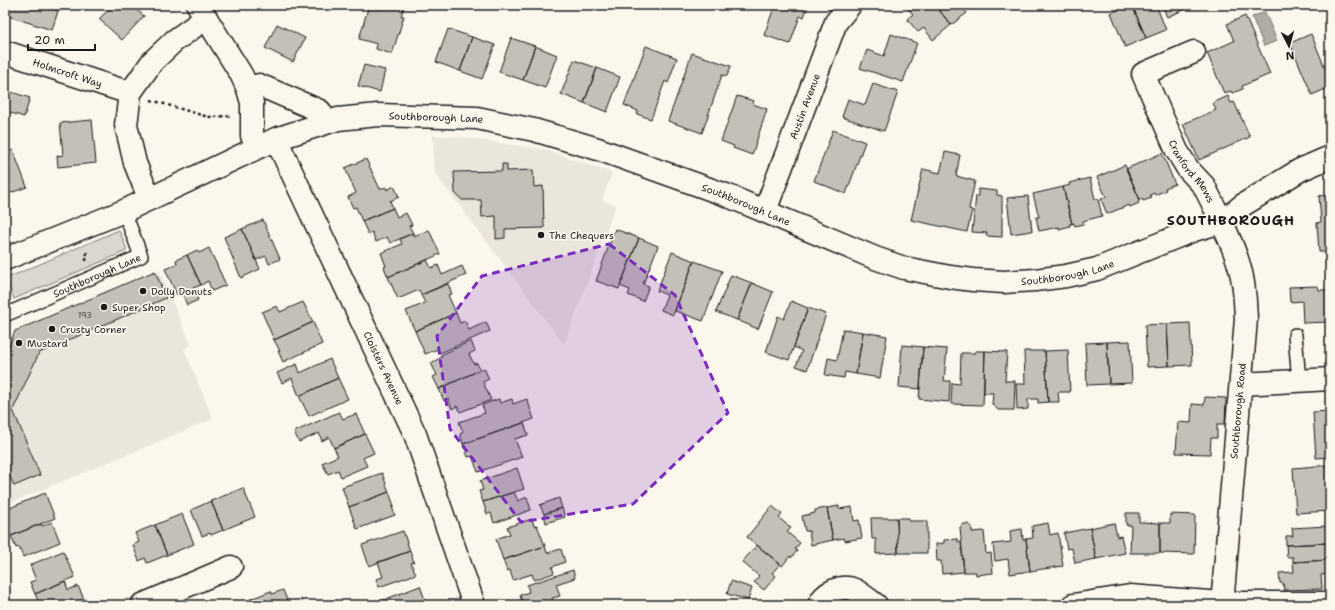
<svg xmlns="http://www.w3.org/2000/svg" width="1335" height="610" viewBox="0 0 1335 610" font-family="'Shantell Sans',sans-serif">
<rect width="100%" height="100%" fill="#fbf7ec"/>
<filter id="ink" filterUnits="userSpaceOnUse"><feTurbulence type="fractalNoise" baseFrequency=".025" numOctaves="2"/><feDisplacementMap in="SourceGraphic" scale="8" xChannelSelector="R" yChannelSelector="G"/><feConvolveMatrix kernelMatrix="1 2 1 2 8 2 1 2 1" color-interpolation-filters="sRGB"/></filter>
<g filter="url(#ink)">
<!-- built -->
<path fill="#eae6dc" d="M433,135L460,137L546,150L612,173L602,200L616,205L564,344L434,172Z
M159,270L191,345L184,349L213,419L5,505V356L15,331Z"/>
<!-- green -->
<path fill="#dad7ce" stroke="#7b7a75" d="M119,230L126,247V251L124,252L14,299L5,279Z"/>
<!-- water -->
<path fill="#afaca5" stroke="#74726e" d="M1265,12L1277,41L1264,46L1252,17Z"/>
<!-- building -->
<path fill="#c3c0b8" stroke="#1c1c1c" d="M5,5H38L58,11L52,30L5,15Z
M113,5H131L144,16L122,40L99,19Z
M369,5L379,9L380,5H398L404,7L401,16H404L392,54L376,49L377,44L359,39Z
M775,5H808L804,17L800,16L790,44L764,35Z
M913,5H935L951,25L933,40L924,28L918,32L907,19L913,14L908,9Z
M935,5H960L967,13L951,25Z
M1130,5H1132L1146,38L1125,47L1111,13Z
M1132,5H1156L1166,30L1146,38Z
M1162,5H1187L1188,8L1167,17Z
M1245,16L1270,74L1242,86L1243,89L1232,93L1231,91L1224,93L1207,53L1234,41L1227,24Z
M277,24L305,38L293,62L265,48Z
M448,29L472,37L460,71L436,62Z
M891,34L917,43L903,82L860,68L867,50L884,56Z
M1311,34L1330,80V87L1312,95L1290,43Z
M472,37L495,45L482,79L460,71Z
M511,38L535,46L523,80L499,72Z
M535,46L557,55L545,88L523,80Z
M646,46L677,58L668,83L665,81L651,119L637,114L638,111L624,105Z
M692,53L731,66L727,76L722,75L702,133L668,121Z
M574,60L597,68L584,103L561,94Z
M364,65L385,70L380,92L358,86Z
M597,68L620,77L607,112L584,103Z
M873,84L898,92L884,131L842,117L848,99L865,105Z
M5,90L30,98L24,117L5,111Z
M737,96L754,101L753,104L767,109L752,155L733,148L734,146L721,141Z
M1228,96L1231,103L1234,102L1250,137L1199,160L1183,124L1216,110L1213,103Z
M92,120L96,163L58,167L57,156L63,155L60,123Z
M833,130L865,142L846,194L814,181Z
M13,150L27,187L5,195V153Z
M945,152L960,155L956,176L975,181L969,209L972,210L967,232L911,220L923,169L940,173Z
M1162,153L1175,184L1165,188L1166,190L1155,195L1154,193L1150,195L1152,198L1143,201L1142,199L1140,200L1126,169Z
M366,159L380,189L386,187L387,190L394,186L399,197L390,201L393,208L362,221L356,207L353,208L348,197L356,193L345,168Z
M502,164H507V171L533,170L534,187L543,186L544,228L505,229V238L496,239V216L482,217L481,200H462L455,193L454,172L502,171Z
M1125,165L1140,200L1138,201L1139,203L1130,207L1129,205L1107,214L1101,199L1106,197L1097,177Z
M1090,178L1095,199H1098L1102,216L1083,221V224L1075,226L1074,223L1072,224L1063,187L1070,185L1069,183Z
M1063,187L1072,224H1069L1070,226L1059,229V227L1039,231L1036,217H1039L1033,194Z
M978,189L997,191V195L1002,196V237L986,236L987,233L972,232L976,196H978Z
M1330,195V252H1319L1317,223L1321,222L1319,196Z
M1028,196L1032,231L1011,234L1007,198Z
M393,208L397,217L406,213L412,225L409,226L413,233L390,243L387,237L376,242L372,232L368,234L362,221Z
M263,220L280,259L269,264L266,256L256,260L242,229Z
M242,229L260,269L241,278L224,237Z
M615,229L639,238L619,289L596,281Z
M429,230L440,254L388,277L384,267L386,266L381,253L402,244L400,239L413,233L414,236Z
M639,238L658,246L643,284L649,286L643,301L628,295L630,290L620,286Z
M209,248L226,285L212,291L208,281L201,285L187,255L197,250L199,253Z
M672,252L694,261L673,315L661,310L667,295L657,291Z
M187,255L201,285L193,288L198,300L187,305L182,293L177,295L165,269L177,264L176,260Z
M427,260L431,268L438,265L442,275L462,266L466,275L421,295L419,290L398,299L388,277Z
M694,261L722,271L703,321L675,311Z
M155,271L166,298L39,353L13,410L40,475L14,486L5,465V356L15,331Z
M731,275L752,283L737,320L716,312Z
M752,283L773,292L758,329L737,320Z
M448,284L452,294L448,295L456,313L415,331L406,311L425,303L421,295Z
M1318,286L1319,290H1330V322L1303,323L1302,301L1290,302L1289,287Z
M791,301L808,308L789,360L766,352L778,316L784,319Z
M303,302L313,322L274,340L262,312L277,306L280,312Z
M808,308L826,314L807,370L796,366L802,351L794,347Z
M456,313L460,323L465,321L469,330L486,322L490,331L440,353L438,349L425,354L415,331Z
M313,322L322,344L283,362L278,351H280L274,340Z
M1190,323L1192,365L1169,366L1167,324Z
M1167,324L1169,366L1147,367L1145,325Z
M843,329L863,332L856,374L845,372L844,378L825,375L828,358L837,360Z
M863,332L887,336L880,378L856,374Z
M471,341L475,351L469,354L474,364L477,363L480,370L439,389L433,377L437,375L431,363L442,357L441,355Z
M1130,341L1132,383L1109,384L1107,342Z
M1107,342L1109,384L1087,385L1085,343Z
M902,345L923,347L920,389L899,387Z
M923,347L947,349L944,381H950L949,402L919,399Z
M1068,350L1070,392H1058L1059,402H1048L1045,351Z
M975,351H985L983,405L951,404L952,383L960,384L961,353H975Z
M985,351L1007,352L1005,381H1015L1014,410H998L992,404L993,393H984Z
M1024,351H1045L1048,402L1038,403V399H1028V409L1017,410L1016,384H1025Z
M330,359L338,378L299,396L292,378L282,383L277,373L297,364L300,373Z
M484,368L489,379L483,382L491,400L460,412L457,406L452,409L448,399L444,401L439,389Z
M338,378L348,399L309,416L299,396Z
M1205,397L1226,398L1225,424H1217V438H1211L1210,454L1176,453L1178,422L1191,423L1192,404L1204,405Z
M499,399L500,403L512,399L513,404L527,399L534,419L463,444L460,434L463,432L459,422L485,413L482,405Z
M1330,411V457L1316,458L1313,412Z
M339,412L343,419L356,414L365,434L334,448L329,437L322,441L319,433L299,442L294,432Z
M524,423L528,435L515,439L522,457L478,472L472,456L468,457L463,444Z
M365,434L374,453L363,458L367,466L341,477L338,470L328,474L322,463L338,456L334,448Z
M1330,465V511L1296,513L1293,468Z
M517,468L524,489L483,502L479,491L483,490L480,481Z
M382,473L389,492L349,507L342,487Z
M243,488L255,517L223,530L211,501Z
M389,492L394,506L392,507L395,515L357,529L349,507Z
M514,492L518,501L527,497L531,510L494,523L491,513L487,514L483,502Z
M45,493L55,518L11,536L6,525L9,524L5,514V510Z
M559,498L562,508L544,514L540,505Z
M211,501L223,530L211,535L210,533L202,536L191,510Z
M772,506L782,514L779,518L791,528L787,532L800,543L795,549L797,551L791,558L790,556L782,566L747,537Z
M839,506V509L852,507L854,521L859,520L862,538L845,541L844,538L833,540L827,508Z
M562,508L565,517L546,523L544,514Z
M827,508L833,540L811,545L809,531H805L802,516L815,513V510Z
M1126,513H1139V522L1160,523V553H1130L1131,525H1126Z
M182,514L194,544L167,555L155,525Z
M1170,514L1195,515L1194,554L1160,553V523H1170Z
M871,518H897L898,553L876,554V539H872Z
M897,518H909V521H927V553H898Z
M532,519L534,526L537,525L545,546L503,560L496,539L510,534L507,527Z
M52,522L60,542L23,557L19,547L16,548L11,536L41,524L42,526Z
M1048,523L1050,535L1058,533L1063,566L1030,571L1026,539L1033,538L1032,526Z
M1114,523L1117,537L1121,536L1125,553L1096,559L1090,528Z
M963,524H968L972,527V532L984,531L986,554L991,553L993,573L976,575V572H964L960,527Z
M155,525L167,555L147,563L145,558L139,561L133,545L139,542L135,533Z
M1327,526L1328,543L1286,545V536H1293L1292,528Z
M1090,528L1096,559L1075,563L1072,548L1067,549L1064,533Z
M1022,529L1023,540L1026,539L1030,571L1010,574L1008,559L995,561L993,544L1011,542L1010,531Z
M403,531L410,551L369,566L362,545Z
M958,539V542H961L964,572L942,574L941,561H937L936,544L944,543V540Z
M1328,543L1329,560L1293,562V557H1287L1286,545Z
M757,545L780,564L772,573L776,576L764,590L754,582L759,576L742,562Z
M545,546L547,553L561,549L565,562L552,567L554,573L534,580L532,574L513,580L510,570L507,571L503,560Z
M63,551L75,577L35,594L30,582L36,580L30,565Z
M410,551L414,562L411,563L416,574L379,587L376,579L383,577L378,562Z
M1329,560V574L1321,575L1322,589L1284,590L1283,583H1280L1279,573L1294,572L1293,562Z
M573,570L575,578L556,584L560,596L552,598L555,605H523L520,595L529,592L527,585Z
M65,581L68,590L78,586L84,599L68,605H43V603L40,605L35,594Z
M731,581L752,588L748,600L727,594Z
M420,586L427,605H383L381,601Z
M283,590L289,605H255L253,598L271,591L272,594Z
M253,598L255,605H239V604Z"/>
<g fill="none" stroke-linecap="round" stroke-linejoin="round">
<!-- lane casing -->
<g stroke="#1c1c1c" stroke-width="16">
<g id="lane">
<path id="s1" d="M5,315L141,256L124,211"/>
<path d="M1295,335L1299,381"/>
</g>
</g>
<!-- street casing -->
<g stroke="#1c1c1c" stroke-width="25">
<g id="street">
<path d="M198,5L241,74L248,89L252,103V136L257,147"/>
<path id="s2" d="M5,52L130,93"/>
<path id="s3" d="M1194,52L1143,74L1177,151L1188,169L1204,186L1222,222"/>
<path d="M248,89L259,85L320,111L325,122"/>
<path id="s4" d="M276,139L415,434L474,605"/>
<path d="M151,198L145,188L135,163L126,125L130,93L152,62L174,41L206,18"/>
<path id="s5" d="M765,211L836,22L850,5"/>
<path d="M1241,384L1330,379"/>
<path d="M142,605L231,567"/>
<path d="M819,605C824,592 842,584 855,590C862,594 869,600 876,605"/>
<path d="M1073,605L1130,596L1222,603H1330"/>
</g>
</g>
<!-- secondary casing -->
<g stroke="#1c1c1c" stroke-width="25">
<g id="secondary">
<path d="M1222,222C1228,237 1236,252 1240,269C1245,285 1245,302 1246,319L1222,605"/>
<path id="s6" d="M5,259L124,211L276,139L338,119L378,115L477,118L534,130L598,149L726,195L875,258L904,268L950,277L973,280L1004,282L1035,280L1066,276L1097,269L1194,230L1222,222L1243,205L1300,170L1330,157"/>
</g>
</g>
<!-- path -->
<path stroke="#1c1c1c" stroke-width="2.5" stroke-dasharray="3 3" stroke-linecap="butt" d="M151,100L208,117L230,116
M86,261L87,250"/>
<!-- lane -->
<use href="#lane" stroke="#fbf7ec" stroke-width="13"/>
<!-- street -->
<use href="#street" stroke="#fbf7ec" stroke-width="22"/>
<!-- secondary -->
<use href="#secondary" stroke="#fbf7ec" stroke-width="22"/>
</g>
</g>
<!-- marked area -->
<path fill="#7b2cbf" fill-opacity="0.2" stroke="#7b2cbf" stroke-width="3" stroke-dasharray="8 5" stroke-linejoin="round" d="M609,244L675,295L728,413L633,504L521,522L450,429L437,336L482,276Z"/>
<!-- markers -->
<g fill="#1c1c1c" stroke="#fbf7ec" stroke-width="1.5">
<circle cx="541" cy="235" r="4"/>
<circle cx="143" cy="291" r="4"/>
<circle cx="104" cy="307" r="4"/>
<circle cx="52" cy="329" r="4"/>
<circle cx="19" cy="343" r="4"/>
</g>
<g text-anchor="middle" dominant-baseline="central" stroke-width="3.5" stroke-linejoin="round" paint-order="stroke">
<!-- number labels -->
<g font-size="8" fill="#464543">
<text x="85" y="315">193</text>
</g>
<!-- street labels -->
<g font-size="10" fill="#1c1c1c" stroke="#fbf7ec">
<text stroke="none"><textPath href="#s2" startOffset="66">Holmcroft Way</textPath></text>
<text stroke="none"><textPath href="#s5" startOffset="112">Austin Avenue</textPath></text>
<text stroke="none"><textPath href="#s6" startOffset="460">Southborough Lane</textPath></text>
<text stroke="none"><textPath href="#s3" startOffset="165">Cranford Mews</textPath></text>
<text stroke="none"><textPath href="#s6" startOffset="784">Southborough Lane</textPath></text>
<text stroke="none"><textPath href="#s6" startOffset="1120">Southborough Lane</textPath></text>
<text stroke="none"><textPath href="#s1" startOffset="100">Southborough Lane</textPath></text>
<text stroke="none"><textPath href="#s4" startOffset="253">Cloisters Avenue</textPath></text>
<text transform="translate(1238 411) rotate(-85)">Southborough Road</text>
</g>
<!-- poi labels -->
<g font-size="10" fill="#1c1c1c" stroke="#fbf7ec" text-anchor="start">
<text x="549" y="235">The Chequers</text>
<text x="151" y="291">Dolly Donuts</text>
<text x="112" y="307">Super Shop</text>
<text x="60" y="329">Crusty Corner</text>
<text x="27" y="343">Mustard</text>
</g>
<!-- district labels -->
<g font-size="14" font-weight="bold" letter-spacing="1" fill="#1c1c1c" stroke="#fbf7ec">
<text x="1231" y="220">SOUTHBOROUGH</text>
</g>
</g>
<!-- margin -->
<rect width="1335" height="610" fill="none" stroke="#fbf7ec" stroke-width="20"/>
<rect x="10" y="10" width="1315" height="590" fill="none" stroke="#1c1c1c" stroke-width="1.5" filter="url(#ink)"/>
<!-- north arrow -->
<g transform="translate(1289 46) rotate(174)" stroke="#fbf7ec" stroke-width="3" paint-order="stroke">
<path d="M0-3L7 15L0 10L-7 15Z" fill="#1c1c1c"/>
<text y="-6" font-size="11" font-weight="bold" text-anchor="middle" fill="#1c1c1c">N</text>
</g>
<!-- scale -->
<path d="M28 44v6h67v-6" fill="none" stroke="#1c1c1c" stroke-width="2"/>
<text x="34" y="44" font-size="12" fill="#1c1c1c" stroke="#fbf7ec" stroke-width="3" paint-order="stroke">20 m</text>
</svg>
